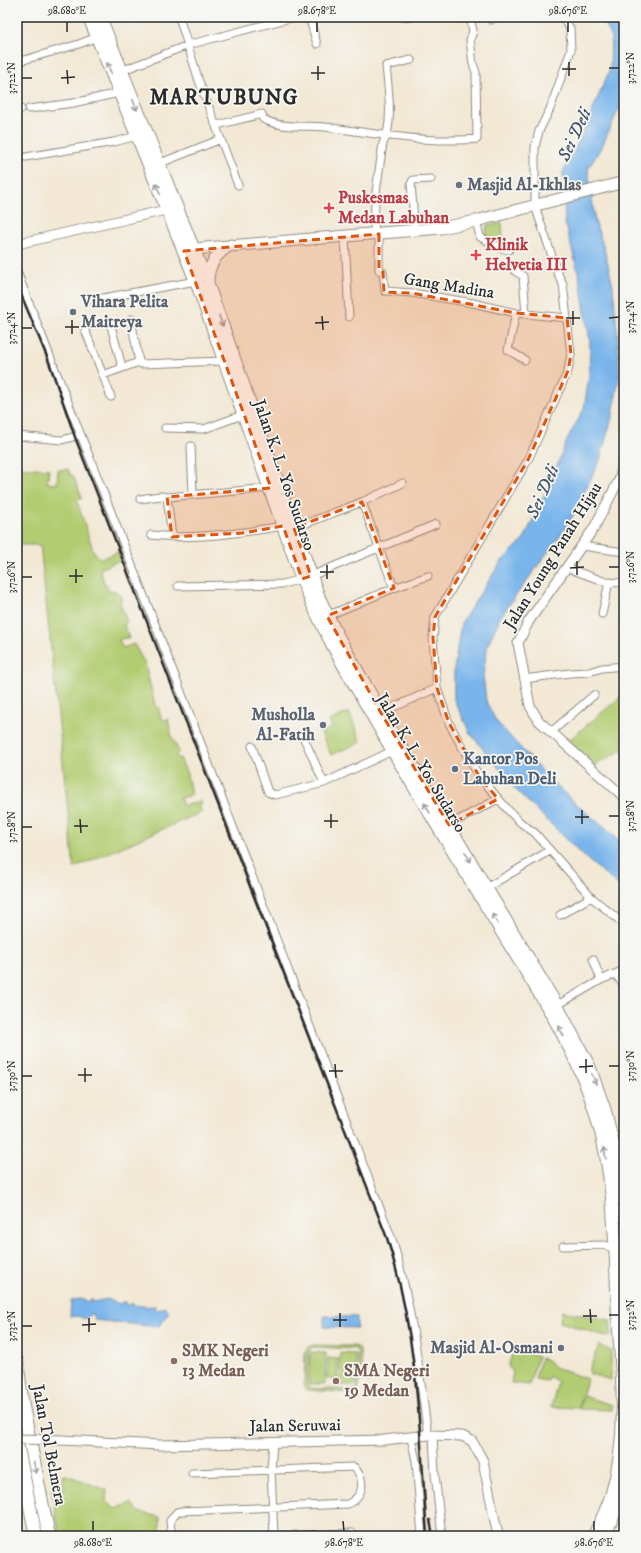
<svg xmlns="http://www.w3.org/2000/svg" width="641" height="1553" viewBox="0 0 641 1553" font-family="'IM FELL DW Pica',serif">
<rect width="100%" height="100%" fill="#f6f6f2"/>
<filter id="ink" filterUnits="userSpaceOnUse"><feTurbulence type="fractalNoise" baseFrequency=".025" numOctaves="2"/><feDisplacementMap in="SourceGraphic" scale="8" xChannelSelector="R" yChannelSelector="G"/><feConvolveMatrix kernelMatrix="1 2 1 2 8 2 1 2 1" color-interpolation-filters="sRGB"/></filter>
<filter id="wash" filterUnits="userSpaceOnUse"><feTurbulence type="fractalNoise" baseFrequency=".012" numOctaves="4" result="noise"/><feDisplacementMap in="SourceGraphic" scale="16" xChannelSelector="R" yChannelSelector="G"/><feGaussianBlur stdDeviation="0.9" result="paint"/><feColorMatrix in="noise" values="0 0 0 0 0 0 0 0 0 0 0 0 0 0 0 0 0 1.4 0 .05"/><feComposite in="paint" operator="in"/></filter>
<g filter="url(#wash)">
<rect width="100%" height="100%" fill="#f2e8d4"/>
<!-- green -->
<path fill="#b2cc71" stroke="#6e7c4e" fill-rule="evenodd" d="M502,223L503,243L485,239L487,225Z
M17,467L49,469L47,483L57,484L58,470L68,469L71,476L73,475L82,498L77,501L93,550L100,559L118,552L121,560L100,569L104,583L111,591H116L122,598L120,603L127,622L124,625L129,638H123L119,641L123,648L134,644L145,664L155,705L160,708L159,712L163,720L168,719L172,737L179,752L176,755L177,758H180L187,774L191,795L180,798L183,806L200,801L201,806L199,807L202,812L74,868L40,545H17Z
M624,694V749L594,766L568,741Z
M349,712L361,742L331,755L321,733L332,728L329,721Z
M562,1311L610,1320L611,1335L609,1337L560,1322Z
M313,1345L354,1346C357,1347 357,1347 359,1349C363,1355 361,1386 357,1392L353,1393L306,1390L304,1386L305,1352L308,1347ZM313,1347L356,1349L358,1354L357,1388L353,1390L309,1388L307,1384L308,1352Z
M599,1345L611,1351V1380L590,1374L589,1370Z
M514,1349L538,1357L529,1385L511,1383L513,1372L508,1366Z
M310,1352L326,1353L325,1384H309Z
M340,1353L356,1354L355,1385H339Z
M328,1358L338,1359L337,1379H327Z
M541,1358L549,1361L554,1367L587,1379L579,1408L551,1407L558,1382L549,1376L547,1381L535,1379Z
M583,1396L612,1405V1410L579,1409Z
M67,1475L107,1490L106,1500L115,1509L131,1503L139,1512L160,1517V1536H60L51,1489H64L63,1476Z"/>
<!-- water -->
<path fill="#79b5eb" stroke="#52708b" d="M602,17H624V98L603,144L588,169L595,221L604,248L613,286L618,340L619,377L613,414L600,460L569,523L501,616L488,644L483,674L486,701L496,721L548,778L576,804L624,844V890L589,861L517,791L470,733L454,700V669L461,623L501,562L524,539L552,478L568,438L584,409L589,376L590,341L579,276L565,223L563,172L581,137L610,69L611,36Z
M91,1298L94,1302L107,1299L120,1304L122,1302H126L128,1306L132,1303L133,1305C141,1306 148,1307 156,1306L154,1308L158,1310L166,1307L169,1312L158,1327L94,1320L92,1313L85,1319L78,1316L70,1317L71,1301L80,1299L90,1302Z
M324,1316L357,1317V1328L324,1327Z"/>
</g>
<g filter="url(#ink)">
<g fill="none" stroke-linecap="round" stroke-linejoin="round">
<!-- street casing -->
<g stroke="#8e8a80" stroke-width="9">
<path id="street" d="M179,17L199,81L238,185
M309,17L317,44
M403,17H411
M514,17L524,18
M562,17L570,28L571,50L550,109L539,131L535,147V206L558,274L563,284L571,354L568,371L528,460L435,617L433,638L437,688L449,723L462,747L479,776L509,811L521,823L535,833L591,897L624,924
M491,20V17
M17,62L79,44L97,37
M121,71L188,45L294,17
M29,109L73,103L119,93
M17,110L21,109
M217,125L262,114L263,119C282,129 305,125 325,127C367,132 407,140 450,140C459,140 468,140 477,139L476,72L473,64L470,40L473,31L470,17
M26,157L114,142L137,136
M158,164L221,139
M476,221L480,237L501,248L509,250
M415,231L411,184L413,180L431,179
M379,234V270L383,272L385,291L412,293L473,303L516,313L567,318
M374,235L375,199L383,143C394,126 388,86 386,66L411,60
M345,237L349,317
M515,271L523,276L526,314
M17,272L153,619L393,1242C412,1305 419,1370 428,1435
M92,300L196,281
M516,313L508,350L525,360
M131,319L139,362
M110,322L122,367
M85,330L103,375L139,362L141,364L225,361
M103,375L111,397
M165,428L204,429L245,414
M17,436L62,440L80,435
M191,446L193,494
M140,499L160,496L167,497
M362,502L403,483
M294,528L362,502L394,588
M151,535C195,540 240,533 283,526
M172,537L167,497L271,488
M582,546L624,552
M567,568L606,582L624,583
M311,576L436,524
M178,586L283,584L302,579
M602,614L609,582
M327,616L394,588L428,576
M524,679L570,673L589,672L602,668L624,666
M381,713L437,688
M550,733L594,695
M302,734L324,783
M252,746L268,792L275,795L324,783L392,751
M449,825L498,799
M486,888L549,851
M560,915L591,897
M593,959L601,980
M616,974L624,987
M554,1007L601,980L624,970
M563,1246L605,1245L614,1249
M433,1435L435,1474L442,1536
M411,1438L416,1461L422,1536
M273,1442L271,1470L274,1536
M174,1536L171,1531L170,1521L177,1512L182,1511L348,1504C364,1496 366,1480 354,1467L192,1473
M278,1536L352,1533"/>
</g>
<!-- secondary casing -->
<g stroke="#8e8a80" stroke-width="11">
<path id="secondary" d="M624,169V176
M17,244L166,210
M624,460L619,480L594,528L529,621L518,643L530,706L539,721L624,797
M61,1440L160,1445L384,1440L428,1435L462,1436L472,1441L483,1461L498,1536"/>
</g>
<!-- primary casing -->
<g stroke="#8e8a80" stroke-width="13">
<path id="primary" d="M194,249L441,228L476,221L624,182
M208,284C207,267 216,253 231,245"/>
</g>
<!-- highway casing -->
<g stroke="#8e8a80" stroke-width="14">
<path id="highway" d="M89,17L196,281L302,579C320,625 344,667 369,709C413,788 462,865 508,942C542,997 578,1052 596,1114C616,1178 615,1250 618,1316C622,1376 629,1435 612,1493C608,1508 600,1522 594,1536
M100,17L208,285L319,598L337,635L381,713L557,1006L589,1066L605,1111L613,1144L618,1197
M17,1361L23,1407L49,1536
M17,1443L36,1536
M604,1536L618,1505L623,1485"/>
</g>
<!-- street -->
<use href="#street" stroke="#fff" stroke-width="7"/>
<!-- secondary -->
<use href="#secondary" stroke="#fff" stroke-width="9"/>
<!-- primary -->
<use href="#primary" stroke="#fff" stroke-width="11"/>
<!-- highway -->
<use href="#highway" stroke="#fff" stroke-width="12"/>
<!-- rail -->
<path stroke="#2b2b2b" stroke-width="2.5" d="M17,285L48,359L75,437L387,1238C418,1334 420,1436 427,1536
M430,1520L433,1536"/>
<!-- secondary-bridge casing -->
<g stroke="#8e8a80" stroke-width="11" stroke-linecap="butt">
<path id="secondary-bridge" d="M17,1439L61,1440"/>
</g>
<!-- secondary-bridge -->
<use href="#secondary-bridge" stroke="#fff" stroke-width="9"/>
</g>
<!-- one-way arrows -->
<defs><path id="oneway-shaft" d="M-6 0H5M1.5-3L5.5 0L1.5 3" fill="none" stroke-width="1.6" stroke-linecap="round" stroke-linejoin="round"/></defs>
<g stroke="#a0a0a0">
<use href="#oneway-shaft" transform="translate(109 68) rotate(-112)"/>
<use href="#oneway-shaft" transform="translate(135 105) rotate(68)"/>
<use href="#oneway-shaft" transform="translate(158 189) rotate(-112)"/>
<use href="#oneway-shaft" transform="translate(221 321) rotate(70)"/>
<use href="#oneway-shaft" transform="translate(427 808) rotate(-121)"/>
<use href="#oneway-shaft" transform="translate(468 857) rotate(60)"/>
<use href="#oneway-shaft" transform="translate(495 919) rotate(-121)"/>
<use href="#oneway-shaft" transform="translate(561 1031) rotate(-118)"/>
<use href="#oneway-shaft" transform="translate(594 1079) rotate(67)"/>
<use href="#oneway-shaft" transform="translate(605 1153) rotate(-99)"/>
<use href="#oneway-shaft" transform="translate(35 1468) rotate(78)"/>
</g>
</g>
<!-- marked area -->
<path fill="#df570e" fill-opacity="0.2" stroke="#df570e" stroke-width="3" stroke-dasharray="8 5" stroke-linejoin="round" d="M379,234V270L383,272L384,292L412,293L516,313L567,318L571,354L568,371L528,460L435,617L433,638L437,688L449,723L479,776L498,799L449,825L381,713L327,616L394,588L362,502L294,528L311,576L302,579L283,526L243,533L172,537L167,497L271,488L184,251Z"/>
<!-- ticks -->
<path fill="none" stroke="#2b2b2b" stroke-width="1.5" d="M67,22V32M317,22V32M568,22V32M569,62V76M318,66V80M609,68H619M562,69H576M67,70L68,84M311,73H325M22,78H32M61,78L75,77M573,311V325M322,316L323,330M566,318H580M609,318L619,317M72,320V334M315,323L329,322M65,327H79M22,328H32M577,561V575M327,565V579M609,567H619M570,568L584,567M76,569V583M320,572H334M69,576H83M22,577H32M582,810V824M331,814V828M609,816H619M575,817H589M80,819L81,833M324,821H338M74,826H88M22,827H32M586,1059V1073M335,1064L336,1078M609,1066H619M579,1067L593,1066M85,1068V1082M329,1071H343M78,1075H92M22,1076H32M590,1309L591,1323M340,1313V1327M609,1315H619M583,1316H597M89,1318V1332M333,1320H347M82,1325L96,1324M22,1326H32M93,1521V1531M343,1521L344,1531M594,1521V1531"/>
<!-- markers -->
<g fill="#6b7280" stroke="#f6f6f2" stroke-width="1.5">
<circle cx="459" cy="185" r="4"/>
<circle cx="73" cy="312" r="4"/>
<circle cx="323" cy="725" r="4"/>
<circle cx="561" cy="1348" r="4"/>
</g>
<g fill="#e0444e" stroke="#f6f6f2" stroke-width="1.5">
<path d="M327 202h4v4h4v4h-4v4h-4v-4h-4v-4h4z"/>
<path d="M474 249h4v4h4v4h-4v4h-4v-4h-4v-4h4z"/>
</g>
<circle fill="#5c6f8a" stroke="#f6f6f2" stroke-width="1.5" cx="455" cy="769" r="4"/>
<g fill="#8d6e63" stroke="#f6f6f2" stroke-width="1.5">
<circle cx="174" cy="1361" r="4"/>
<circle cx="336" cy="1381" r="4"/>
</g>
<g text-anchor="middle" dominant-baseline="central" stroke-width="3.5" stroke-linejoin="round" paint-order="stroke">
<!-- worship labels -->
<g font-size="17" font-weight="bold" fill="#5b616d" stroke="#f6f6f2" text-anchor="start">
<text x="467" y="185">Masjid Al-Ikhlas</text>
<text x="81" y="302">Vihara Pelita<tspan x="81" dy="20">Maitreya</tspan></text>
<text x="315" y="715" text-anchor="end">Musholla<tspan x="315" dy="20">Al-Fatih</tspan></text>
<text x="553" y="1348" text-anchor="end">Masjid Al-Osmani</text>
</g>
<!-- health labels -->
<g font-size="17" font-weight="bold" fill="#be3a42" stroke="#f6f6f2" text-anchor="start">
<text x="338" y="198">Puskesmas<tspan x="338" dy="20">Medan Labuhan</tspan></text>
<text x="485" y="245">Klinik<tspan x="485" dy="20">Helvetia III</tspan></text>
</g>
<!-- street labels -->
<g font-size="17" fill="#2b2b2b" stroke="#f6f6f2">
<text transform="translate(449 286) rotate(9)">Gang Madina</text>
<text transform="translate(284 475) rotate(71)">Jalan K. L. Yos Sudarso</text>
<text transform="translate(553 556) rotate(-58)">Jalan Young Panah Hijau</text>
<text transform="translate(421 763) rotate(59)">Jalan K. L. Yos Sudarso</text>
<text transform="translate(295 1426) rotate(-1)">Jalan Seruwai</text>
<text transform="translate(49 1445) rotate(79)">Jalan Tol Belmera</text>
</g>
<!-- service labels -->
<g font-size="17" font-weight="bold" fill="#4e5e75" stroke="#f6f6f2" text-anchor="start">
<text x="463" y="759">Kantor Pos<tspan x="463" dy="20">Labuhan Deli</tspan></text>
</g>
<!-- education labels -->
<g font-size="17" font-weight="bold" fill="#785e54" stroke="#f6f6f2" text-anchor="start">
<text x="182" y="1351">SMK Negeri<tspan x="182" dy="20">13 Medan</tspan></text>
<text x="344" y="1371">SMA Negeri<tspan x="344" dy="20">19 Medan</tspan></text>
</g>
<!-- water labels -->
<g font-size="18" font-style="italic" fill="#425465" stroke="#f6f6f2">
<text transform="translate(575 135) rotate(-65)">Sei Deli</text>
<text transform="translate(543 492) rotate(-66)">Sei Deli</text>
</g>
<!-- district labels -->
<g font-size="21" font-weight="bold" letter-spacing="1" fill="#2b2b2b" stroke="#f6f6f2">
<text x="224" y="98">MARTUBUNG</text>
</g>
</g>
<!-- margin -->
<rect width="641" height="1553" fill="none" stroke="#f6f6f2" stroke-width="44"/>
<rect x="22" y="22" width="597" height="1509" fill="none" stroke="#2b2b2b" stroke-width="1.5"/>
<g font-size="10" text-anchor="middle" fill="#2b2b2b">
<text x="67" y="14">98.680°E</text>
<text x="317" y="14">98.678°E</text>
<text x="568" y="14">98.676°E</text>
<text transform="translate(630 68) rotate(-90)" y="4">3.722°N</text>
<text transform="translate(11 78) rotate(-90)" y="4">3.722°N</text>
<text transform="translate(630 317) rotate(-90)" y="4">3.724°N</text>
<text transform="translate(11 328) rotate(-90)" y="4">3.724°N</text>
<text transform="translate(630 567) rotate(-90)" y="4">3.726°N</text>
<text transform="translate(11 577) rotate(-90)" y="4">3.726°N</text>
<text transform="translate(630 816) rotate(-90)" y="4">3.728°N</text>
<text transform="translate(11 827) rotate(-90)" y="4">3.728°N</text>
<text transform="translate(630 1066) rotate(-90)" y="4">3.730°N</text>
<text transform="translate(11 1076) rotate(-90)" y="4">3.730°N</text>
<text transform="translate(630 1315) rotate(-90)" y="4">3.732°N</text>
<text transform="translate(11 1326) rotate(-90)" y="4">3.732°N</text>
<text x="93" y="1546">98.680°E</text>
<text x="344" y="1546">98.678°E</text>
<text x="594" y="1546">98.676°E</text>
</g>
</svg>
